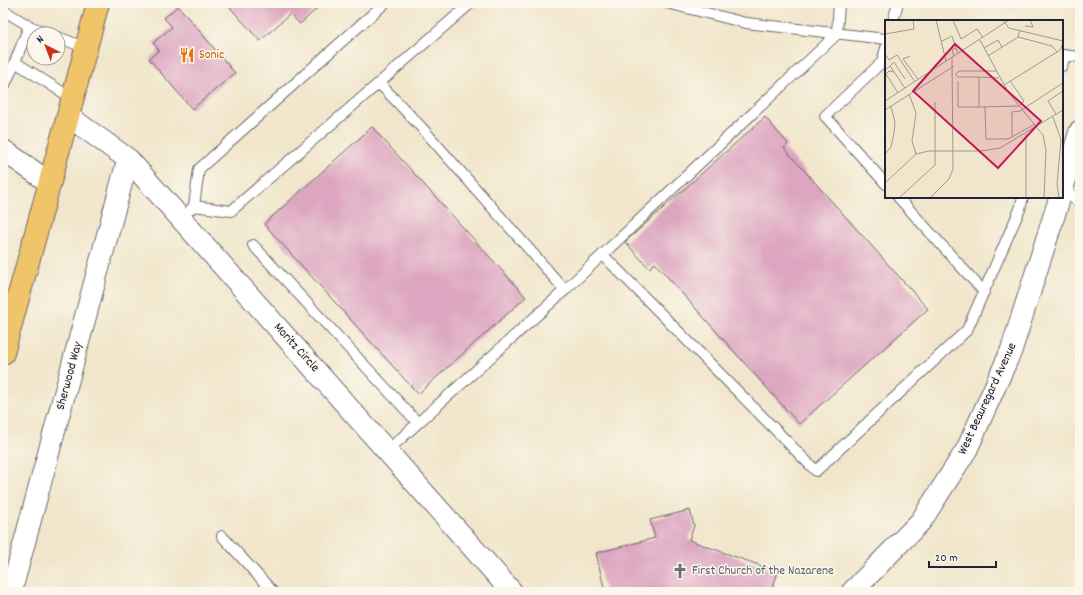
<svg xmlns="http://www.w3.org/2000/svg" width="1083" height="595" viewBox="0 0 1083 595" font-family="Dekko,sans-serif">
<rect width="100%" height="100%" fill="#fbf7ec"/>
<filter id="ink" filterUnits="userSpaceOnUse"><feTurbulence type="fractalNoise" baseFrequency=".025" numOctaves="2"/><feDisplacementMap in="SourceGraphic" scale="8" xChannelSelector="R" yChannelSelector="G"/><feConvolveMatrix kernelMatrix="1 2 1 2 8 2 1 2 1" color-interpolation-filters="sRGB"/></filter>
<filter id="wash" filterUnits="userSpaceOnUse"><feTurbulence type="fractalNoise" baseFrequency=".012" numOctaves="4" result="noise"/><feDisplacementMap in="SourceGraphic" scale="16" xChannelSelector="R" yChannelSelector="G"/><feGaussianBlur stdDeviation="0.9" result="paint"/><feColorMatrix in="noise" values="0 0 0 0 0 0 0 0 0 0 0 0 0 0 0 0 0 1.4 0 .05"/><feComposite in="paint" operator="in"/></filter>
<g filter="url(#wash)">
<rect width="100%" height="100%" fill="#f1e6cb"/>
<g id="blocks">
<!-- building -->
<path fill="#dda5c0" d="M226,3H323L300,24L290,14L260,41Z
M178,6L235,73L192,109L149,59L159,50L153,43L172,27L164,18Z
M765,117L788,144L784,148L928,309L799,424L655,263L649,268L625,242Z
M372,127L526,297L418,394L264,224Z
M690,510L694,526L689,540L778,572L771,592H605L596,553L655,538L650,520Z"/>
</g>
</g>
<g filter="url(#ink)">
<use href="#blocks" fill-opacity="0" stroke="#6a676d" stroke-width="1"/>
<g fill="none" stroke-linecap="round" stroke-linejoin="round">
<!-- service casing -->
<g stroke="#6a676d" stroke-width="12">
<path id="service" d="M471,3L379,83L422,128L565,290L837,34L839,3
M667,3L746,23L886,39
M3,10L29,26
M893,21L898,3
M50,34L29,26L15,62L73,99
M58,37L86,48
M886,48L882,62L825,116L886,184
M1062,55L1080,57
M1062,66L1065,55
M3,89L15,62
M1063,186L1080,204
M898,197L984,292
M194,206L199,169L385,3
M190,210L194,206L231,211L379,83
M253,245L418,423
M603,255L816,471L967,330L1020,209L1023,197
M387,451L565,290
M222,536L273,592"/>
</g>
<!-- minor casing -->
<g stroke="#6a676d" stroke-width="23">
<path id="minor" d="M68,116L128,159L512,592
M3,150L50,183
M1062,191L1080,131
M11,592L128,159
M852,592L921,521L967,449L1011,351L1060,197"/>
</g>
<!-- primary casing -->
<g stroke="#6a676d" stroke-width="24">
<path id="primary" d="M3,353L68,116L98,3"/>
</g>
<!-- service -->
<use href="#service" stroke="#fff" stroke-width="10"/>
<!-- minor -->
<use href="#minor" stroke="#fff" stroke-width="21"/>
<!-- primary -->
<use href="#primary" stroke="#f0c469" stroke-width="22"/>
</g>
</g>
<!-- icons -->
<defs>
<g id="restaurant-bare" transform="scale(1.2)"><path d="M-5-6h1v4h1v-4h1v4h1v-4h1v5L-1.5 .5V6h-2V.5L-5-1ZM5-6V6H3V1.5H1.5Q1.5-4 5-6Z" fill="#e8710a" stroke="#fbf7ec" stroke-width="2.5" paint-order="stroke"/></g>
<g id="church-bare" transform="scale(1.2)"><path d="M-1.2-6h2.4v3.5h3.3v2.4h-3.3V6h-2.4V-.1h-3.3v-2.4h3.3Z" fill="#6b7280" stroke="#fbf7ec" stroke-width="2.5" paint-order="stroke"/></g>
</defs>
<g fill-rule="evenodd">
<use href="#restaurant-bare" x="187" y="55"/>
<use href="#church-bare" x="680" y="571"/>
</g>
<g text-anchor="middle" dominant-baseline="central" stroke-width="3" stroke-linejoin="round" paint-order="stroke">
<!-- food labels -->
<g font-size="13" fill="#c56008" stroke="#fbf7ec" text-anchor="start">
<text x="199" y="55">Sonic</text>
</g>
<!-- street labels -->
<g font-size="13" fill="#22223b" stroke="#fbf7ec">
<text transform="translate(296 348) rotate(48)">Moritz Circle</text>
<text transform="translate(70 376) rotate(-75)">Sherwood Way</text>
<text transform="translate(988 399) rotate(-65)">West Beauregard Avenue</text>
</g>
<!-- worship labels -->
<g font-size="13" fill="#5b616d" stroke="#fbf7ec" text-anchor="start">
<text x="692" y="571">First Church of the Nazarene</text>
</g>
</g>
<!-- overview -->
<g transform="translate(885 20)">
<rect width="178" height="178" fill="#f1e6cb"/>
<path fill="none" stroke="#9e9891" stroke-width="1" d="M51,0L61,41M68,0L76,19L92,9L98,18M118,0L124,8L178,21M140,6L148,7L145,0M0,14L29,9L28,0M133,17L167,26L172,32M95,20L123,72L158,115L161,130L159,178M57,21L67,16L71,28M99,28L113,20L117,27M0,34L4,40L12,35L30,62M25,36L18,39L33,59M69,36L67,30L71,28L73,33M103,36L133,17L135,10M5,46L9,42L20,59M0,50L5,46L20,68M9,52L4,51L1,54L13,73M70,54L73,57H94M71,54L74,51H111M114,58L94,57V87L134,86L139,81L125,61M73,61V87M119,65L172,32L176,29L178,21M24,74L31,93L27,121L31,134M0,81L124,0M73,87H94M100,87L101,119H123L150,104M0,90L69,46M171,94L163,81L178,71M168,97L176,120L172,164L174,178M141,114V178M127,117V92L135,91L178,63M0,134L6,127L9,113L10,102L6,87M0,163L31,134L44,131H96L115,128L178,90M14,178L50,145V82M45,178L64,159L68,149L67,38"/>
<path fill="#c2185b" fill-opacity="0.15" stroke="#c2185b" stroke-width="2" d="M70,24L156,101L113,148L28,71Z"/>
<rect width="178" height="178" fill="none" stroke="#22223b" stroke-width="2"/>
</g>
<!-- margin -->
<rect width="1083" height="595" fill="none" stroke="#fbf7ec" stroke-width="16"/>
<!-- north arrow -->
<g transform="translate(46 46) rotate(318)"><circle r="19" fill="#fbf7ec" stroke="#a4a2a5"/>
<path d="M0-3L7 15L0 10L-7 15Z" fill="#c8321e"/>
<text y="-6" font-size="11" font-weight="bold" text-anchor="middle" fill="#22223b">N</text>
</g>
<!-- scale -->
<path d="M929 561v6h67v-6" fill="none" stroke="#22223b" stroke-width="2"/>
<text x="935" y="561" font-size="12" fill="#22223b" stroke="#fbf7ec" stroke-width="3" paint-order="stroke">20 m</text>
</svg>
